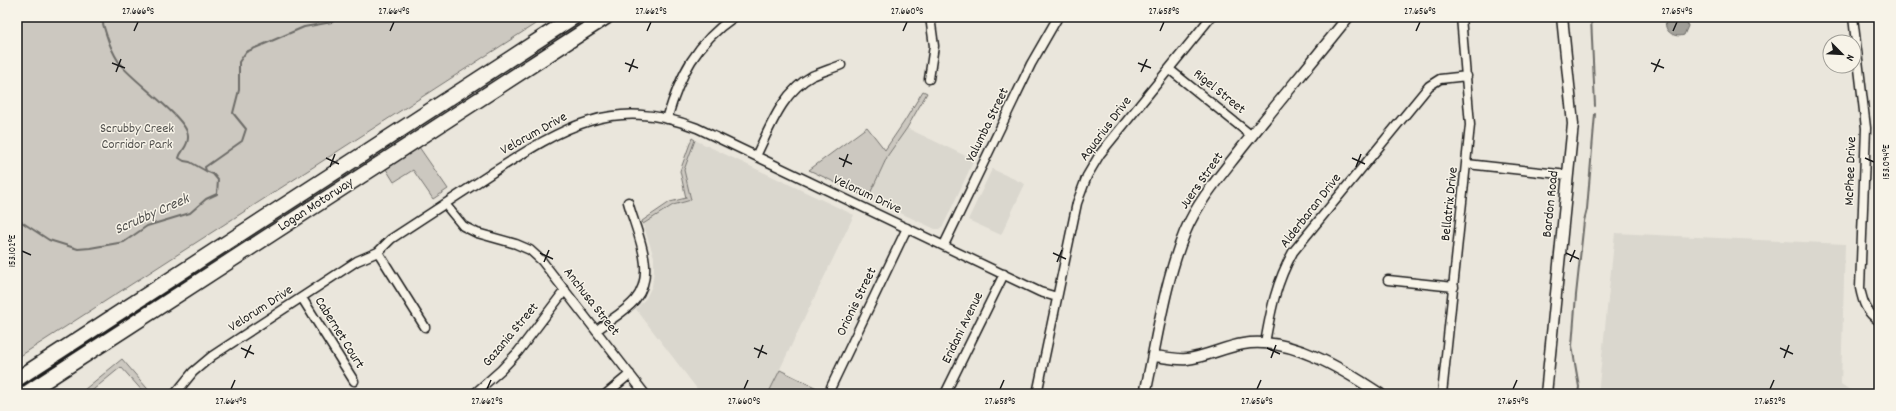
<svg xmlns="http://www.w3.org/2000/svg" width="1896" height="411" viewBox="0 0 1896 411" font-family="Dekko,sans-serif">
<rect width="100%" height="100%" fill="#eae6dc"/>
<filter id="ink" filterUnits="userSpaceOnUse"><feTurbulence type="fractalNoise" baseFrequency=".025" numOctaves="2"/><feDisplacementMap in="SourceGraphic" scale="8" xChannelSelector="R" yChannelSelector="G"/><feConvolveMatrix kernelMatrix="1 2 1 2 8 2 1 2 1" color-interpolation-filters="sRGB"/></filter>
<g filter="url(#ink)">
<!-- built -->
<path fill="#dad7ce" d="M907,128L974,160L943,226L939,229H935L868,198L888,155Z
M695,140L854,215L768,394H701L636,309L646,298L652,286L654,271V257L643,224L673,205L691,200L684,170Z
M992,169L1025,184L1001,235L968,220Z
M1615,233L1845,244L1841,384L1856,394H1598Z"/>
<!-- green -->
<path fill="#ccc8c0" stroke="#74726e" d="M17,17H546L17,358Z
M923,91L927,93L907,128L888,155L868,198L809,170L867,127L885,150L904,122Z
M692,138L695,140L684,170L691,200L673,205L643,224L642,221L670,202L686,198L680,171Z
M419,147L448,189L433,199L413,170L394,182L386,169Z
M122,359L152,394H145L121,367L88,394H79Z
M780,370L829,394H768Z"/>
<!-- water -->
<path fill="#a3a19a" stroke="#6d6c68" d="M1667,17H1685L1688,26L1684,35C1673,39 1661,29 1667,17Z"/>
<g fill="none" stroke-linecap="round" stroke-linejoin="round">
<!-- stream -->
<path stroke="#6d6c68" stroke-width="2" d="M101,17C106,34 110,50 121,65C133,81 188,119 188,136C189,146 181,150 179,158L184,161L190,162L206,171
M1591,17L1595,106
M17,219L49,240L78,249L90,248L124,242L147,226L190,213L206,199L217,194L218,180L213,174L206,171L205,167L242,141L246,129L233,113L239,90V62L246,52L304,27L332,22L337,17
M1578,394L1579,387L1572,346L1576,295L1584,221L1587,209L1595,114"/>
<!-- minor casing -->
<g stroke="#1c1c1c" stroke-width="11">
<path id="minor" d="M1853,17L1866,128L1860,288C1863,303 1866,312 1879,321
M1169,69L1252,136
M929,79L934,46L930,17
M667,119C680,75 696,43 734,17
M756,156C770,128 782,92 812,76C821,72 831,69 841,65
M1467,164L1568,175
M445,204L463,226L477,233L516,244L530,250L542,261L645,394
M944,245L1031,64L1058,17
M378,252L425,327
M1388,280L1454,287
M302,298L354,381
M596,331C608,321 625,312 635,300C658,272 636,232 628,202
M1265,343C1271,309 1276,283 1293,252L1429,86L1440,79L1467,76
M831,387L907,228
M175,394L193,372L212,356L357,261L378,252L391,239C425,217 458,195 492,173C562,128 612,95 697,128L1040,292L1057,297
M474,394L501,370L518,352L565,290
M606,394L630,374
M945,394L1004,274
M1037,394L1077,203L1087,176L1100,154L1211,17
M1442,394L1470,125L1461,17"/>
</g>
<!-- tertiary casing -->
<g stroke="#1c1c1c" stroke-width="13">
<path id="tertiary" d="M1154,356C1164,357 1176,360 1187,359C1206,357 1224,347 1243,344C1289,336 1343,369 1380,394
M1145,394C1157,340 1164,283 1185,232C1198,201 1221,175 1241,149C1276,105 1313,61 1348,17
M1546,394L1573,124L1562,17"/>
</g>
<!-- motorway casing -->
<g stroke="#1c1c1c" stroke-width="17">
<path id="motorway" d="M17,379L574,17
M25,394L606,17"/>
</g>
<!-- minor -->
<use href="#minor" stroke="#f7f3e8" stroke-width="8"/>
<!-- tertiary -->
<use href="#tertiary" stroke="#f7f3e8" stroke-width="10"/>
<!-- motorway -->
<use href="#motorway" stroke="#f7f3e8" stroke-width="14"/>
</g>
</g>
<!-- ticks -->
<path fill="none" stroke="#1c1c1c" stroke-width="1.5" d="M134,31L138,22M390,31L394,22M647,31L651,22M903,31L907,22M1160,31L1164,22M1416,31L1420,22M1673,31L1677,22M112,63L125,68M625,63L638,68M1138,63L1151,68M1651,63L1664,68M116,72L121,59M629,72L634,59M1141,72L1147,59M1654,72L1660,59M326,158L339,164M839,158L852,164M1352,158L1365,164M1865,158L1874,162M330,167L335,154M843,167L848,154M1356,167L1361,154M22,251L31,255M540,253L553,259M1053,253L1066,259M1566,253L1579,259M544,262L549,250M1057,262L1062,250M1570,262L1575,250M241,348L254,354M754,348L767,354M1267,348L1280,354M1780,348L1793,354M245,358L251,345M758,358L763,345M1271,358L1276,345M1784,358L1789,345M231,389L235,380M487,389L491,380M744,389L748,380M1000,389L1004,380M1257,389L1261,380M1513,389L1517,380M1770,389L1774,380"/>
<g text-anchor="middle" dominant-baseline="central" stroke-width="3" stroke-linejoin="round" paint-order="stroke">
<!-- street labels -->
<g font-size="14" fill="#1c1c1c" stroke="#f7f3e8">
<text transform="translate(1219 92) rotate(39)">Rigel Street</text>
<text transform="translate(988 125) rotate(-64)">Yalumba Street</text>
<text transform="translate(1106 129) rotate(-53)">Aquarius Drive</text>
<text transform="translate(534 134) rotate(-29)">Velorum Drive</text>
<text transform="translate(1851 171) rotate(-88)">McPhee Drive</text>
<text transform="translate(1202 181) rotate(-55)">Juers Street</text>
<text transform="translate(867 195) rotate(25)">Velorum Drive</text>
<text transform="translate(1450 204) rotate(-84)">Bellatrix Drive</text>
<text transform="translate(1551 204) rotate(-84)">Bardon Road</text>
<text transform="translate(316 205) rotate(-33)">Logan Motorway</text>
<text transform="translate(1311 211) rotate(-52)">Alderbaran Drive</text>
<text transform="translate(591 302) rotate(52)">Anchusa Street</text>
<text transform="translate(857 302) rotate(-64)">Orionis Street</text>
<text transform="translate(261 309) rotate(-33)">Velorum Drive</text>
<text transform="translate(963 328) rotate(-64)">Eridani Avenue</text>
<text transform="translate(339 333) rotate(58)">Cabernet Court</text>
<text transform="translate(511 335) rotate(-50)">Gazania Street</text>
</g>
<!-- park labels -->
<g font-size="14" fill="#51504d" stroke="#f7f3e8">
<text x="137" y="129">Scrubby Creek<tspan x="137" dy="16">Corridor Park</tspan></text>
</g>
<!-- water labels -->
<g font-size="15" font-style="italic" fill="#52514e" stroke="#f7f3e8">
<text transform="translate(152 215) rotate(-24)">Scrubby Creek</text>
</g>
</g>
<!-- margin -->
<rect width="1896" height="411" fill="none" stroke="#f7f3e8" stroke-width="44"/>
<!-- north arrow -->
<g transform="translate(1842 54) rotate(114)"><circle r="19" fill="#f7f3e8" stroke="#9f9d96"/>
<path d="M0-3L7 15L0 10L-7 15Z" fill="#1c1c1c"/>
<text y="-6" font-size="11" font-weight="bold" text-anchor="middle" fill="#1c1c1c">N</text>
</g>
<rect x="22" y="22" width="1852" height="367" fill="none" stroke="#1c1c1c" stroke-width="1.5"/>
<g font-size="10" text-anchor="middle" fill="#1c1c1c">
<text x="138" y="14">27.666°S</text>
<text x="394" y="14">27.664°S</text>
<text x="651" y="14">27.662°S</text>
<text x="907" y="14">27.660°S</text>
<text x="1164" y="14">27.658°S</text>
<text x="1420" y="14">27.656°S</text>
<text x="1677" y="14">27.654°S</text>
<text transform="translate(1885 162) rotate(-90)" y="4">153.094°E</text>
<text transform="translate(11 251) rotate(-90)" y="4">153.102°E</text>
<text x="231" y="404">27.664°S</text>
<text x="487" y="404">27.662°S</text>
<text x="744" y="404">27.660°S</text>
<text x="1000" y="404">27.658°S</text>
<text x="1257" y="404">27.656°S</text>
<text x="1513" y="404">27.654°S</text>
<text x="1770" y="404">27.652°S</text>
</g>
</svg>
